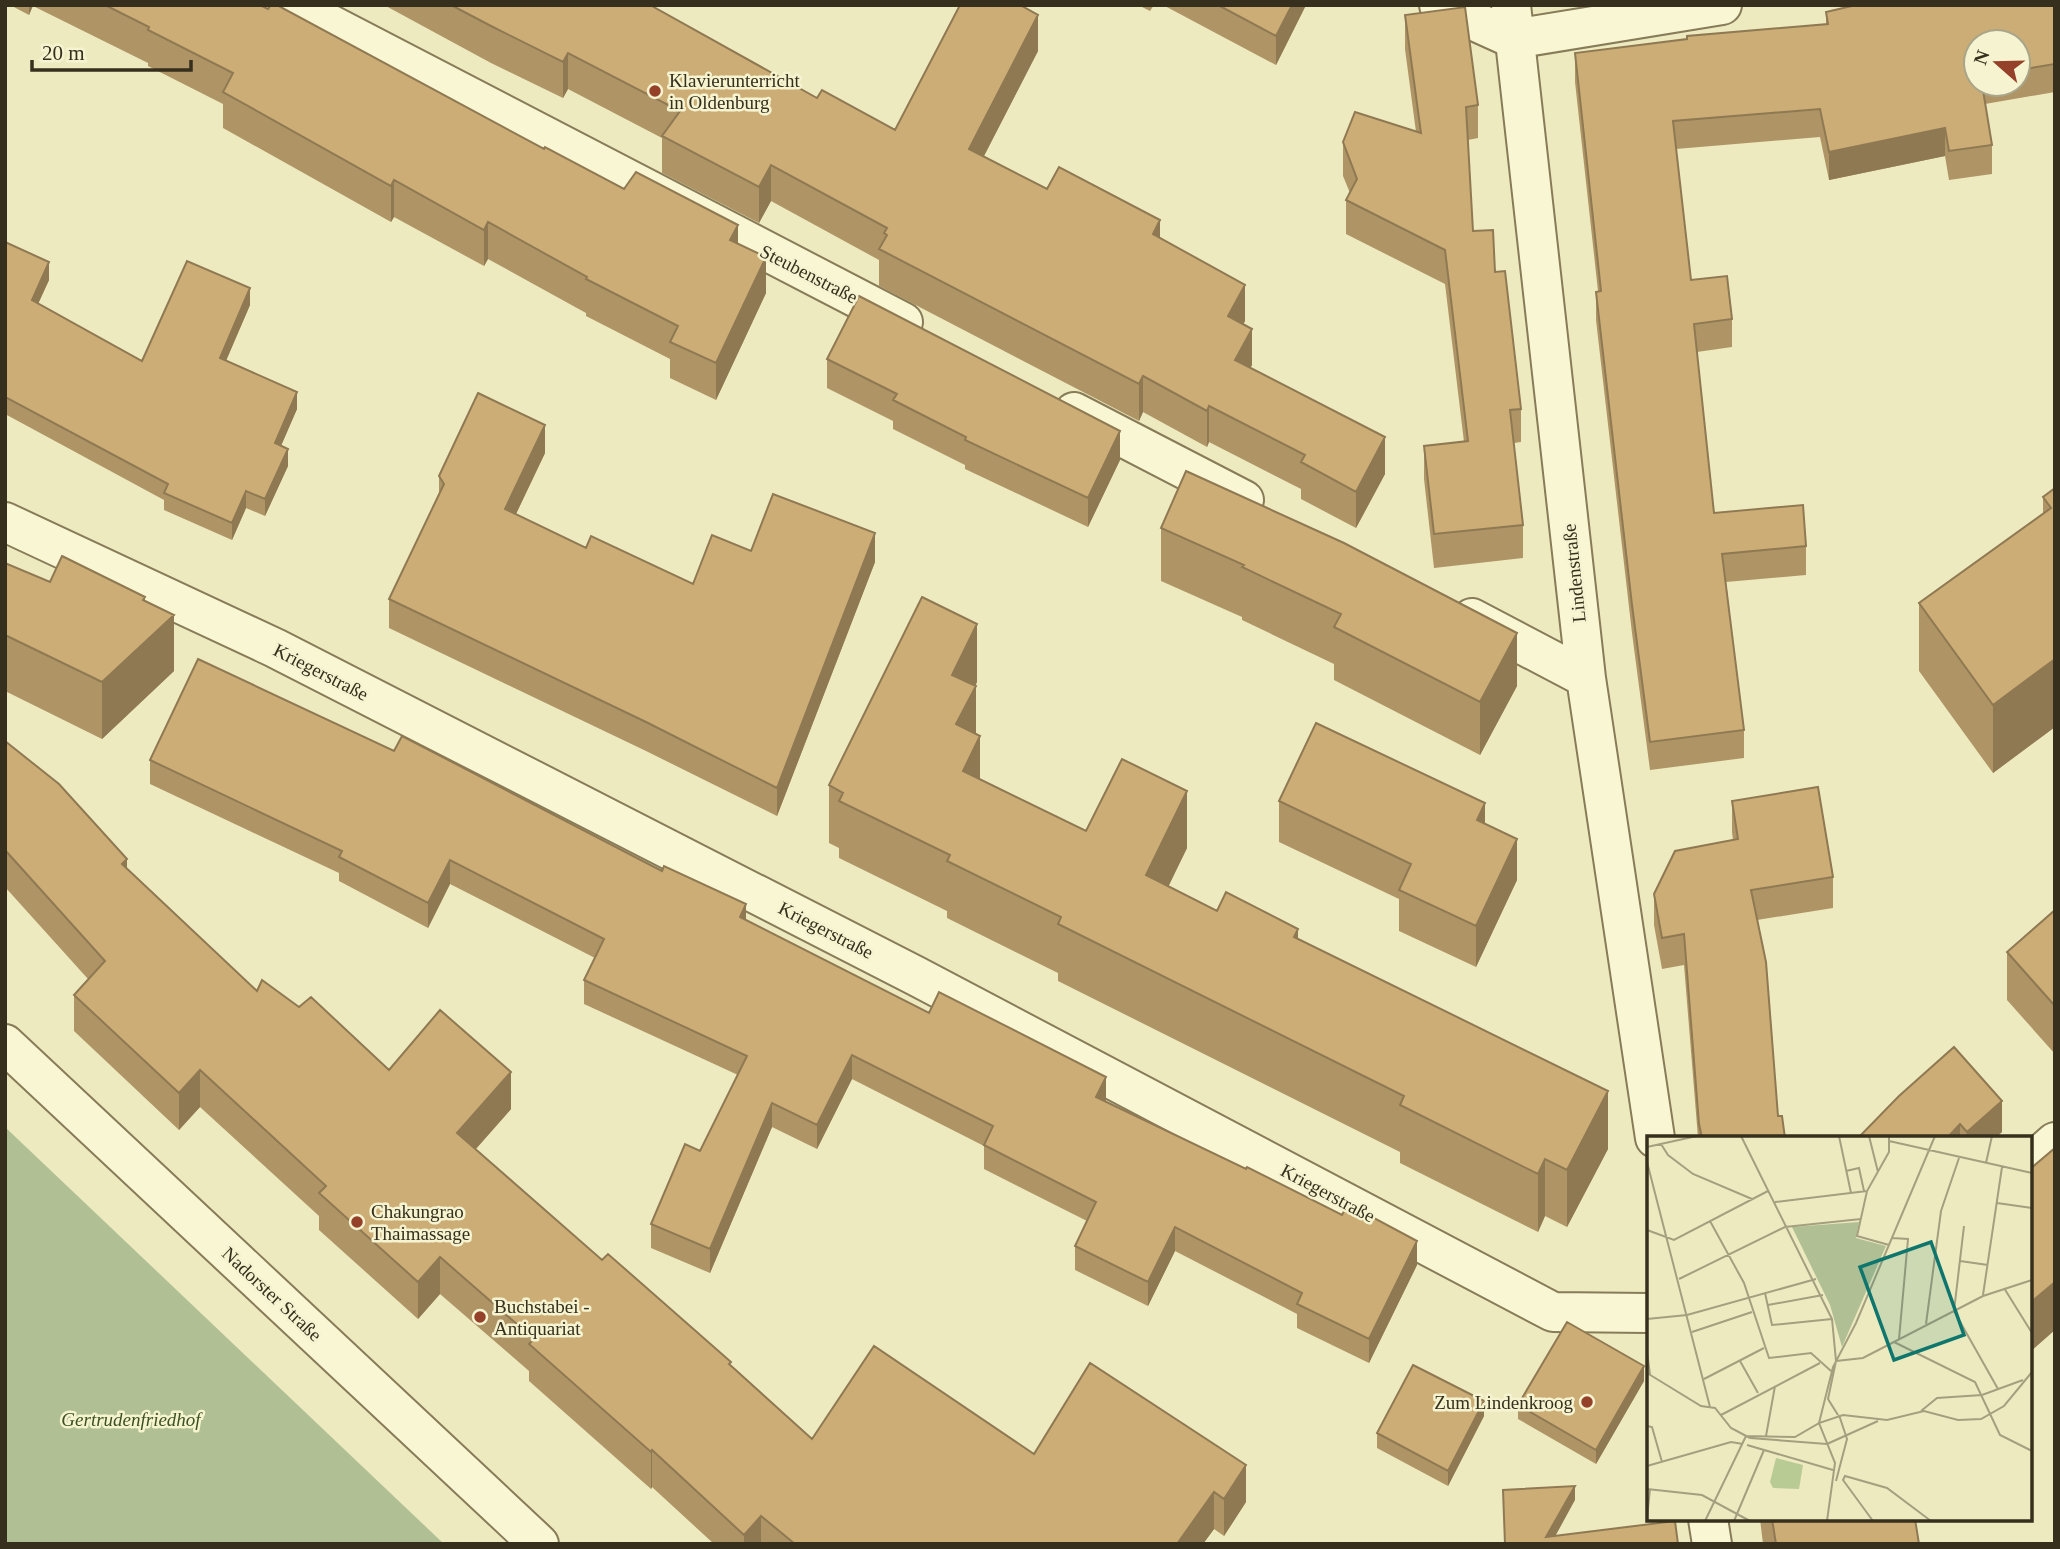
<svg xmlns="http://www.w3.org/2000/svg" width="2060" height="1549" viewBox="0 0 2060 1549" font-family="'Times New Roman',serif">
<rect width="100%" height="100%" fill="#eeeac0"/>
<!-- cemetery -->
<path fill="#b1c094" d="M5,1127L444,1544H5Z"/>
<g fill="none" stroke-linecap="round" stroke-linejoin="round">
<!-- minor casing -->
<g stroke="#877b58" stroke-width="42">
<path id="minor" d="M293,5L903,322
M1439,5L1514,39L1722,5
M1511,5L1586,678L1655,1138
M1074,412L1244,500
M5,522L275,648L916,976L1553,1312L1649,1313
M1472,618L1586,678
M5,1044L539,1544
M2030,1164L2055,1142
M1708,1519L1712,1544"/>
</g>
<!-- minor -->
<use href="#minor" stroke="#f9f6d3" stroke-width="38"/>
</g>
<!-- wall -->
<path fill="#af9565" fill-rule="evenodd" d="M10,5H260L624,189L738,244L766,293L716,400L670,378V359L586,316V313L488,259L484,266L394,217L391,222L223,128V104L148,66V63L33,6L29,15Z
M384,5H650L817,98L895,130L1038,51L984,156L1047,189L1160,237L1245,321L1243,324L1252,365L1250,368L1385,474L1356,528L1301,499V489L1209,442L1207,447L1143,412L1139,421L879,286V260L771,201L759,223L662,173V138L568,89L563,98L491,63Z
M1138,5H1154L1150,11Z
M1163,5H1306L1276,65Z
M2055,5V92L1985,104L1992,145V174L1949,180L1945,156L1829,180L1820,137L1676,149L1691,280L1732,319V347L1697,352L1714,513L1806,546V575L1726,582L1744,730V758L1650,770L1632,633L1596,320V292L1598,291L1575,82V53L1687,39L1826,25V12ZM1976,42H2018V84H1976Z
M1405,15L1478,105V138L1468,140L1473,231L1495,272L1521,409V442L1514,443L1523,525V558L1434,568L1424,479V446L1464,442L1445,284L1346,234V200L1350,193L1343,176V142L1416,132L1405,49Z
M5,242L49,280L38,304L142,361L250,305L226,360L297,409L281,445L288,466L265,516L246,508L232,540L164,510V500L5,414Z
M827,359L1120,460L1088,527L965,469V465L893,429V421L827,388Z
M545,453L516,514L586,548L693,584L751,551L875,562L777,816L646,751L389,628V599L439,496V476Z
M2055,488V727L1993,773L1919,671V603L2043,514V497Z
M1161,528L1517,686L1480,755L1334,680V664L1242,620V617L1161,581Z
M5,563L50,582L145,601L174,671L102,739L5,691Z
M977,682L975,686L976,733L980,779L1086,831L1187,848L1168,886L1217,911L1298,939L1608,1149L1567,1227L1545,1216L1538,1232L1400,1163V1152L1058,981V973L947,918V911L839,858V848L829,843V785Z
M5,741L127,869L257,991L299,1007L389,1070L511,1109L476,1149L602,1260L731,1365L812,1439L1034,1454L1090,1363L1246,1502L1224,1536L1214,1529L1203,1544H714L652,1487L651,1489L529,1381V1371L440,1294L418,1319L319,1230V1216L200,1107L179,1130L74,1031V995L88,979L5,887Z
M150,760L746,921L1106,1102L1417,1265L1369,1363L1297,1328V1314L1175,1251L1148,1306L1075,1270V1246L1087,1221L984,1169V1146L852,1079L817,1149L772,1127L710,1273L651,1248V1224L700,1151L738,1075L584,1004V980L595,958L450,884L428,928L339,881V873L150,784Z
M1279,801L1485,824L1517,880L1476,967L1399,931V899L1279,842Z
M1732,801L1833,877V908L1757,920L1778,1116L1785,1138H1698L1684,965L1662,969L1654,925V894L1733,840L1732,832Z
M2055,910V1054L2007,1000V952Z
M1899,1096L2002,1132L1995,1138H1858Z
M1644,1381L1596,1464L1518,1419V1405Z
M1484,1416L1448,1486L1377,1448V1433Z
M1760,1519H1915L1919,1544H1763Z"/>
<!-- shaded-wall -->
<path fill="#8f7953" d="M29,5H33L29,15Z
M1292,5H1306L1276,65V36Z
M1038,15V51L969,185V149Z
M568,53V89L563,98V62Z
M1945,128V156L1829,180V152Z
M771,165V201L759,223V187Z
M394,180V217L391,222V186Z
M1160,220V256L1153,234Z
M488,222V259L484,266V230Z
M738,225V261L730,240Z
M766,257V293L716,400V363Z
M49,262V280L32,317V300Z
M1245,285V321L1228,352V316Z
M250,288V305L220,375V358Z
M1252,329V365L1235,396V360Z
M1143,376V412L1139,421V384Z
M297,392V409L275,460V443Z
M1209,406V442L1207,447V411Z
M545,425V453L505,537V509Z
M1120,431V460L1088,527V498Z
M1385,437V474L1356,528V492Z
M288,449V466L265,516V499Z
M246,491V508L232,540V523Z
M875,533V562L777,816V788Z
M145,597V642L174,615V671L102,739V682Z
M977,624V682L964,709L976,686V744L956,724L952,675Z
M1517,633V686L1480,755V702Z
M2055,659V727L1993,773V705Z
M980,736V793L963,771Z
M1187,791V848L1146,933V875Z
M1485,803V844L1477,820Z
M1517,839V880L1476,967V926Z
M127,859V896L122,864Z
M450,860V884L428,928V903Z
M746,904V928L740,917Z
M1298,929V986L1294,937Z
M852,1055V1079L817,1149V1125Z
M200,1070V1107L179,1130V1093Z
M511,1072V1109L457,1170V1133Z
M1106,1077V1101L1096,1097Z
M1608,1091V1149L1567,1227V1170Z
M2002,1101V1132L1995,1138H1967V1132Z
M772,1103V1127L710,1273V1249Z
M1960,1124V1138H1947Z
M1545,1159V1216L1538,1232V1174Z
M1175,1227V1251L1148,1306V1282Z
M1417,1241V1265L1369,1363V1339Z
M440,1257V1294L418,1319V1282Z
M2055,1282V1330L2030,1352V1303Z
M1644,1366V1381L1596,1464V1450Z
M1484,1401V1416L1448,1486V1471Z
M652,1450V1487L651,1489V1452Z
M1246,1465V1502L1224,1536V1499Z
M1575,1486V1500L1551,1544L1546,1537Z
M1214,1492V1529L1203,1544H1177Z
M761,1516V1544H744V1535Z"/>
<!-- building -->
<path fill="#ccad76" stroke="#8f7953" stroke-width="2" d="M105,5H260L268,9L271,5H277L544,149L545,147L624,189L636,172L738,225L730,240L766,257L716,363L670,342L678,326L586,279L587,277L488,222L484,230L394,180L391,186L223,92L233,73L148,30L149,27Z
M451,5H650L817,98L822,90L895,130L960,5H1020L1038,15L969,149L1047,189L1059,167L1160,220L1153,234L1245,285L1228,316L1252,329L1235,360L1385,437L1356,492L1301,462L1305,455L1209,406L1207,411L1143,376L1139,384L879,249L887,235L884,233L887,228L771,165L759,187L662,136L680,111L568,53L563,62L491,26Z
M1218,5H1292L1276,36Z
M1856,5H2055V64L2018,70V42H1976V84H1982L1992,145L1949,151L1945,128L1829,152L1820,109L1673,121L1691,280L1727,276L1732,319L1694,324L1714,513L1803,505L1806,546L1722,554L1744,730L1650,742L1632,605L1596,292L1601,291L1575,53L1687,39V36L1828,24L1826,12Z
M1465,7L1478,105L1466,107L1473,231L1493,230L1495,272L1505,271L1521,409L1510,410L1523,525L1434,534L1424,446L1468,441L1445,250L1346,200L1357,179L1343,142L1355,112L1421,133L1405,15Z
M5,242L49,262L32,300L142,361L187,261L250,288L220,358L297,392L275,443L288,449L265,499L246,491L232,523L164,493L168,484L5,397Z
M859,296L1120,431L1088,498L965,440L966,437L893,400L897,394L827,359Z
M478,393L545,425L505,509L586,548L591,536L693,584L712,535L751,551L773,494L875,533L777,788L646,722L389,599L444,484L439,476Z
M1186,471L1344,543L1517,633L1480,702L1334,627L1341,614L1242,567L1244,565L1161,528Z
M2055,488V659L1993,705L1919,603L2051,508L2043,497Z
M62,556L145,597L143,600L174,615L102,682L5,635V563L50,582Z
M922,597L977,624L952,675L976,686L956,724L980,736L963,771L1086,831L1122,759L1187,791L1146,875L1217,911L1226,892L1298,929L1294,937L1608,1091L1567,1170L1545,1159L1538,1174L1400,1105L1404,1096L1058,924L1061,917L947,861L950,855L839,801L843,793L829,785Z
M198,659L394,751L402,736L662,871L664,866L746,904L740,917L929,1013L939,992L1106,1077L1096,1097L1246,1169L1247,1167L1342,1215L1348,1204L1417,1241L1369,1339L1297,1304L1302,1293L1175,1227L1148,1282L1075,1246L1096,1202L984,1145L993,1126L852,1055L817,1125L772,1103L710,1249L651,1224L685,1144L700,1151L747,1056L584,980L604,939L450,860L428,903L339,857L342,851L150,760Z
M1316,723L1485,803L1477,820L1517,839L1476,926L1399,890L1411,864L1279,801Z
M5,741L59,784L127,859L122,864L257,991L262,980L299,1007L311,997L389,1070L440,1010L511,1072L457,1133L602,1260L608,1254L731,1362L729,1364L812,1439L874,1346L1034,1454L1090,1363L1246,1465L1224,1499L1214,1492L1177,1544H795L761,1516L744,1535L652,1450L651,1452L529,1344L534,1339L440,1257L418,1282L319,1193L326,1186L200,1070L179,1093L74,995L105,961L5,850Z
M1818,787L1833,877L1751,890L1766,962L1778,1116H1782L1785,1138H1702L1699,1124L1684,934L1662,938L1654,894L1675,851L1738,839L1732,801Z
M2055,910V1006L2007,952Z
M1954,1047L2002,1101L1967,1132L1960,1124L1947,1138H1858L1899,1096Z
M2055,1148V1282L2030,1303V1169Z
M1567,1322L1644,1366L1596,1450L1518,1405Z
M1413,1365L1484,1401L1448,1471L1377,1433Z
M1575,1486L1546,1537L1675,1521L1678,1544H1505L1503,1490Z
M1772,1519H1915L1919,1544H1776Z"/>
<!-- markers -->
<g fill="#954028" stroke="#f5f3d0" stroke-width="2.5">
<circle cx="655" cy="91" r="7"/>
<circle cx="357" cy="1222" r="7"/>
<circle cx="480" cy="1317" r="7"/>
<circle cx="1587" cy="1402" r="7"/>
</g>
<g text-anchor="middle" dominant-baseline="central" stroke-width="5" stroke-linejoin="round" paint-order="stroke">
<!-- poi labels -->
<g font-size="19" fill="#362f1d" stroke="#f5f3d0" text-anchor="start">
<text x="669" y="80">Klavierunterricht<tspan x="669" dy="22">in Oldenburg</tspan></text>
<text x="371" y="1211">Chakungrao<tspan x="371" dy="22">Thaimassage</tspan></text>
<text x="494" y="1306">Buchstabei -<tspan x="494" dy="22">Antiquariat</tspan></text>
<text x="1573" y="1402" text-anchor="end">Zum Lindenkroog</text>
</g>
<!-- street labels -->
<g font-size="19" fill="#362f1d" stroke="#f5f3d0">
<text transform="translate(809 274) rotate(27)">Steubenstraße</text>
<text transform="translate(1574 573) rotate(-96)">Lindenstraße</text>
<text transform="translate(321 672) rotate(27)">Kriegerstraße</text>
<text transform="translate(826 930) rotate(27)">Kriegerstraße</text>
<text transform="translate(1328 1193) rotate(28)">Kriegerstraße</text>
<text transform="translate(272 1294) rotate(43)">Nadorster Straße</text>
</g>
<!-- park labels -->
<g font-size="19" font-style="italic" fill="#3c5223" stroke="#f5f3d0">
<text x="131" y="1419">Gertrudenfriedhof</text>
</g>
</g>
<!-- overview -->
<g transform="translate(1647 1136)">
<rect width="385" height="385" fill="#eeeac0"/>
<path d="M129,322L156,329L152,353L126,352L123,346Z" fill="#b9cb94"/>
<path d="M212,86L209,102L239,110L195,211L183,169L145,91Z" fill="#b1c094"/>
<path fill="none" stroke="#a49f7f" stroke-width="2" d="M94,0L185,183L189,225L181,263L191,279M192,0L204,57M222,0L231,36M242,0V16L220,55L210,100L242,109M242,5L385,37M14,8L21,19L46,38L105,63M0,11L50,0M0,26L63,271M339,27L345,0M199,35L212,32L217,55M128,66L220,55M350,67L385,72M63,85L97,147L122,222L164,217L184,235M317,90L307,175L351,253M0,94L27,104L121,55M245,102L261,103L252,203M313,125L341,129M32,143L138,91L214,83M357,152L385,197M118,157L125,189L185,183M336,159L355,31M121,169L176,159M0,183L40,179L169,143M279,188L294,75L312,22M45,196L105,176M247,206L328,246L353,299L385,315M0,216L3,239M93,225L111,257M189,225L216,222L336,160L385,144M0,237L54,270L68,272L84,292L103,302M57,243L117,212M274,275L290,262L335,259L376,244M74,279L173,227M0,290L5,291L15,326M99,300L148,301L172,287L186,231L209,187L288,0M119,300L128,250M103,302L180,308M180,308L231,285M100,309L186,334M0,330L84,306L96,308M189,345L200,303L192,279M0,353L55,359L103,385M0,382L3,353M58,385L99,300M87,385L117,314M180,385L188,327L172,287L196,279L240,284L277,275L311,284L334,283L357,270L385,236M226,385L196,344L198,340L240,352L284,385"/>
<path fill="#0f766e" fill-opacity="0.15" stroke="#0f766e" stroke-width="3.5" d="M284,106L317,199L247,224L213,131Z"/>
<rect width="385" height="385" fill="none" stroke="#362f1d" stroke-width="3.5"/>
</g>
<!-- border -->
<rect width="2060" height="1549" fill="none" stroke="#362f1d" stroke-width="14"/>
<!-- north arrow -->
<g transform="translate(1997 63) rotate(290)"><circle r="33" fill="#f5f3d0" stroke="#a9a588" stroke-width="2"/>
<path d="M0-5L12 26L0 18L-12 26Z" fill="#954028"/>
<text y="-10" font-size="19" font-weight="bold" text-anchor="middle" fill="#362f1d">N</text>
</g>
<!-- scale -->
<path d="M32 60v10h159v-10" fill="none" stroke="#362f1d" stroke-width="3.5"/>
<text x="42" y="60" font-size="21" fill="#362f1d" stroke="#f5f3d0" stroke-width="5" paint-order="stroke">20 m</text>
</svg>
